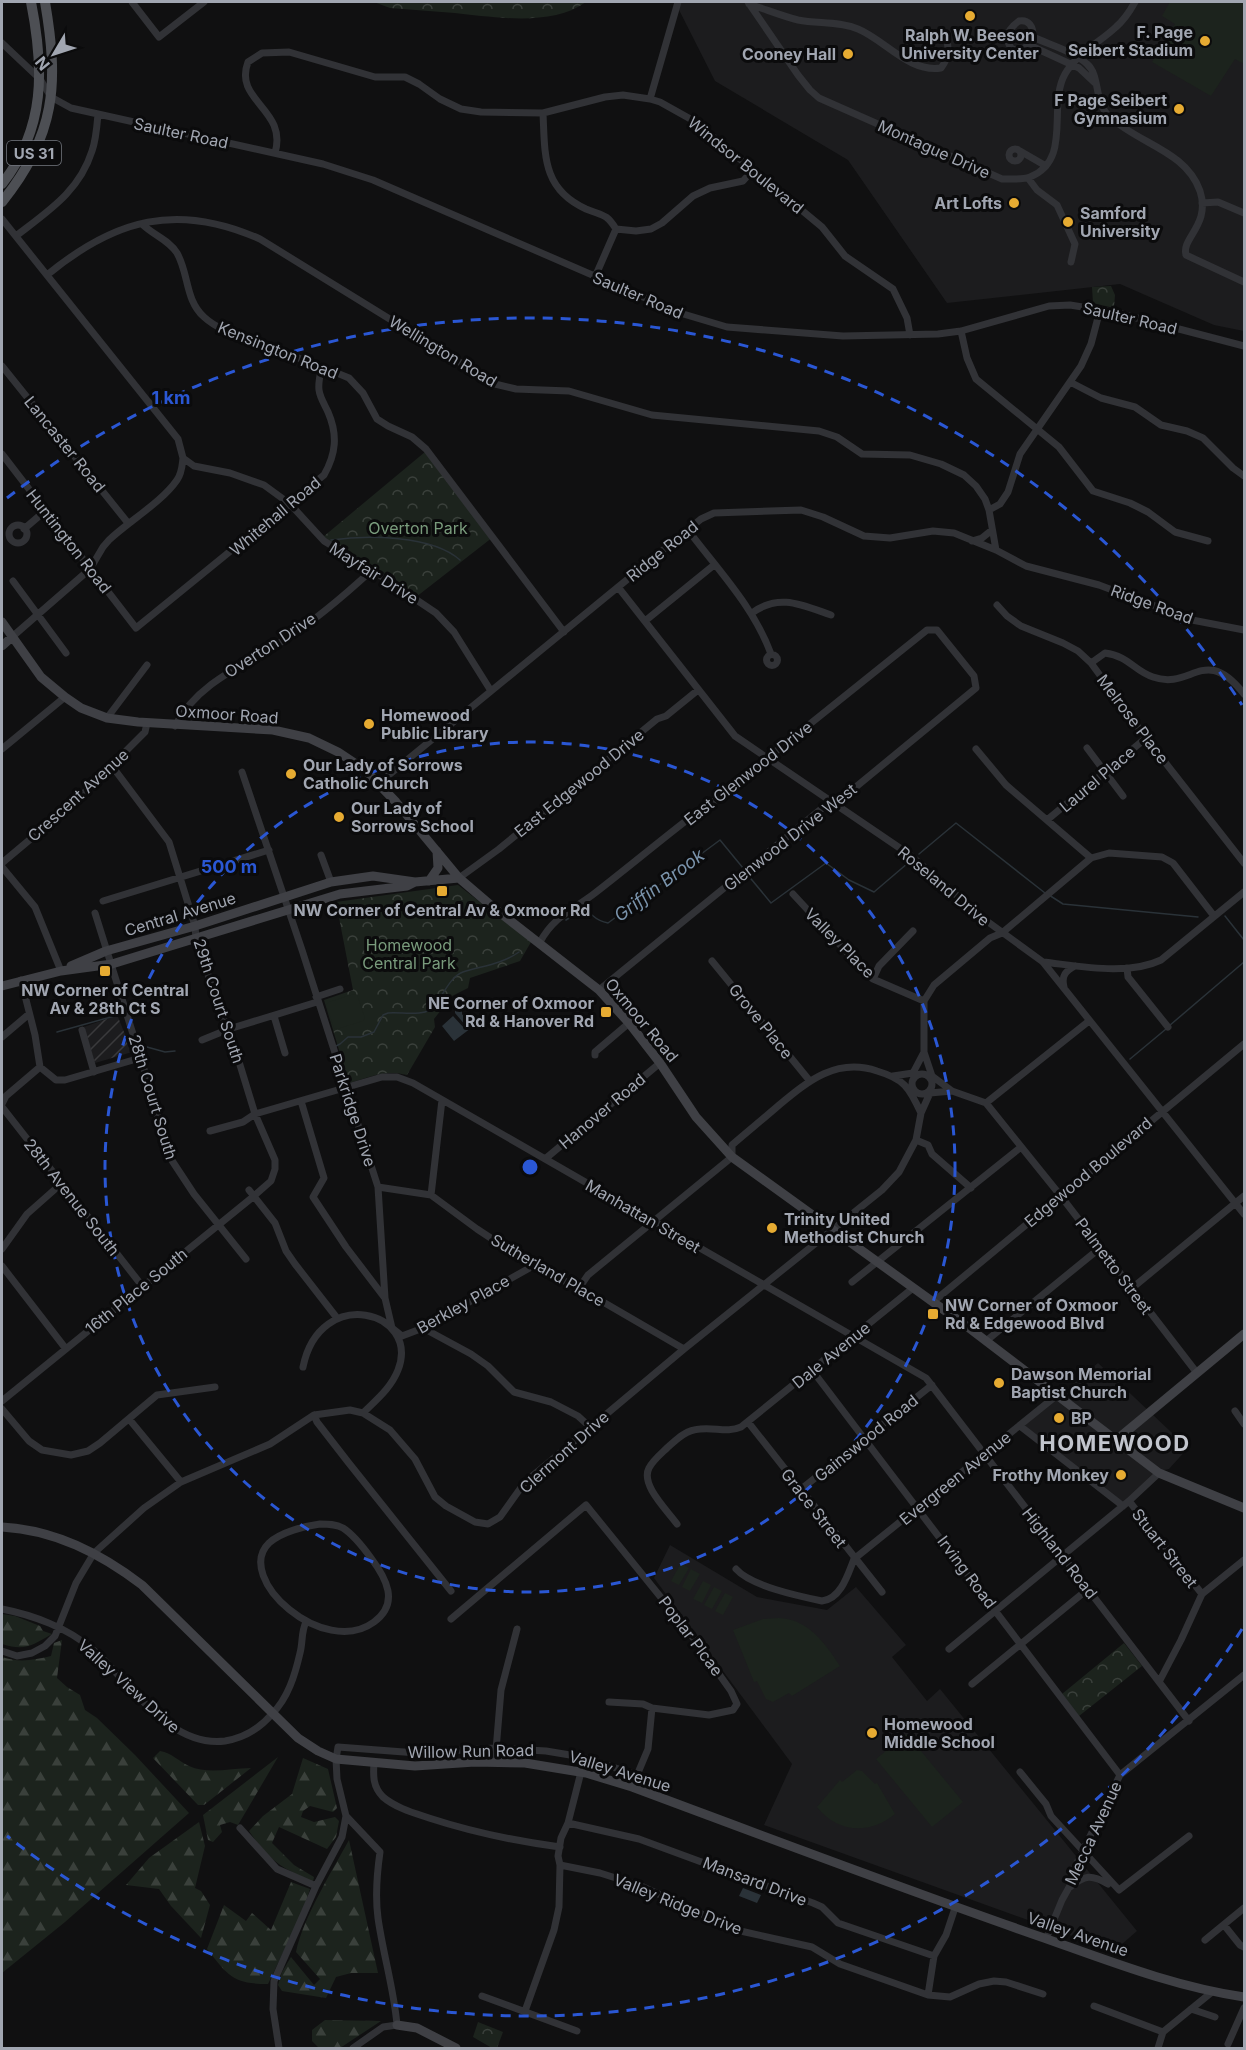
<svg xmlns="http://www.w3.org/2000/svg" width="1246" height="2050" viewBox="0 0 1246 2050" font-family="Inter,sans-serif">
<defs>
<pattern id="industrial-furrows" width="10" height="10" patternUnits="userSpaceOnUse" patternTransform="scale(1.5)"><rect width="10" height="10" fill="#1c1c1e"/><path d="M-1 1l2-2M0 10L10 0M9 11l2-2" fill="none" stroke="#3a3a3c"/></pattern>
<pattern id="forest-firs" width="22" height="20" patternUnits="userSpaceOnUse" patternTransform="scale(1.5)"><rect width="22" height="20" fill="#1c231d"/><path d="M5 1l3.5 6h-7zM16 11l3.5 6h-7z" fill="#3a403b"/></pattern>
<pattern id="park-crowns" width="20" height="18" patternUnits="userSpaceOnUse" patternTransform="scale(1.5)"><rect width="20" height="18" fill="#1c231d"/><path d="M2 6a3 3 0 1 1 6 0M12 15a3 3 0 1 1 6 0" fill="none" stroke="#3a403b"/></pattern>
</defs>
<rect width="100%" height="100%" fill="#101011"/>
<!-- built -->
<path fill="#1c1c1e" d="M675,2H1244V331L1214,325L1120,284L947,303L848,160L715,81Z
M1098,1363L1188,1448L1169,1469L1159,1471L1123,1503L1022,1426Z
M670,1545L757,1597L827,1610L856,1587L906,1645L892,1657L927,1701L940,1689L1137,1931L1114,1951L764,1825L792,1764L654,1578Z"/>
<!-- industrial -->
<path fill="url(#industrial-furrows)" d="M112,1017H118L132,1052L95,1063L84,1027Z"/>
<!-- forest -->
<path fill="url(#forest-firs)" d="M2,1614L15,1616L40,1626L43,1631L52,1634C31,1646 25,1651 2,1644Z
M62,1640L57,1678L67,1687L80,1695L85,1710L97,1718L135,1755L189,1813L65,1922L2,1973V1657C19,1663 34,1660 51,1656L54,1643Z
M160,1751C172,1753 178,1761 189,1766C208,1775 231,1768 251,1768L204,1805H198L153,1758Z
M278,1757L238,1825L230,1822L220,1825L222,1832L213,1842L208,1840L203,1815Z
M303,1758L328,1769L337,1808L333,1812L310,1806L303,1811L301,1817L314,1822L335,1817L339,1821L336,1837L327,1849L279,1827L272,1843L294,1865L314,1877L313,1882C280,1867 270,1861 249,1831L263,1816L292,1794Z
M199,1822L205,1846L195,1888L201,1891L210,1905L201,1938L171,1906L159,1889L126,1885L149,1858Z
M349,1840L378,1973H351L336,1977L326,1998L282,1991L278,1985L282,1972L291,1957L314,1985L320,1979L296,1952C303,1918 332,1871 349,1840Z
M291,1882L310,1889L303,1911L268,1984C232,1984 228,1975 207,1949L224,1905L246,1921L252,1913L271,1930Z
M325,2020L381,2021L340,2048H319L312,2041V2030Z"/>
<!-- park -->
<path fill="url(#park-crowns)" d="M374,2H586C552,27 494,17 455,13C433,11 412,10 390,8Z
M1111,286L1115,295L1114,308L1093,303L1092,287Z
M425,452L493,537L416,597L323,537Z
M458,885L531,942L520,961L470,978L468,988L452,996L434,1019L435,1027L407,1075C386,1069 369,1077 349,1083L324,1000L353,990L336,902Z
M1124,1643L1142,1666L1079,1716L1062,1694Z
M478,2022L503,2032L497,2048H492L473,2037Z"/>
<!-- pitch -->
<path fill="#1c231d" d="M1170,2H1244V64L1235,59L1211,96L1152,62L1175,24L1162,16Z
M354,994L357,995L365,1018L363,1021L337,1029L334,1028L326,1005L329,1002Z
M681,1563L689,1568L679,1585L671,1581Z
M691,1569L700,1574L690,1591L682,1587Z
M703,1581L711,1585L702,1603L693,1599Z
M714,1587L722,1591L712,1609L704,1605Z
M725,1593L733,1597L723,1615L715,1611Z
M779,1618C808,1619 825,1643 840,1666L792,1696L789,1693L773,1702L766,1699L757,1681L754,1682L733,1630L763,1619Z
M907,1734L963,1802L932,1827L876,1759Z
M857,1770L862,1771L875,1784L877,1783L895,1814C870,1835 837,1833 817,1807L840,1780L842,1782Z"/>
<!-- water -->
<path fill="#2a3238" d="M459,1008L462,1010V1015L465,1013L475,1025L454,1041L442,1026L453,1016L464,1028L466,1026L455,1013V1010Z
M743,1888L761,1895L757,1903L739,1896Z"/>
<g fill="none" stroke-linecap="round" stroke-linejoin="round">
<!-- stream -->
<path stroke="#2a3238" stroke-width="1.5" d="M331,540C367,535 432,535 460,560
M919,854L956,823L1045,893
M747,874L771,903L826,863L849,880L874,892L908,863
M1049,895L1063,904L1198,917
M1225,916L1244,940
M566,920C595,901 585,919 608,923L720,840L743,868
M1169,1026L1244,962
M57,1032L118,1015
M336,1046L340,1044L348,1037H361L374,1032L383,1015L388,1013C399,1012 414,1015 425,1012C440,1008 446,978 463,972C482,966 502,964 519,952
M147,1047L165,1052L175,1051
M1130,1059L1166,1029"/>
<!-- street -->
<path stroke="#313236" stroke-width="7" d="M132,2L159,37L204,2
M748,2L798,75L810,90L819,98L1002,179C1010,179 1022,180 1030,177C1073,160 1047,106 1065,74C1077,53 1099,43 1116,27C1124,20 1130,11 1135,2
M749,4C765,9 782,16 798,20C818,24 839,21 858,29C885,40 909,73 941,68C948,59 950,49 946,38
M1019,21C1029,19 1033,27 1033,35L1029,45L1019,51L1011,48C1004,37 1009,28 1019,21Z
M1033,37C1050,45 1073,51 1087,64C1101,76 1093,102 1110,117C1139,144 1186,151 1200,191C1211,225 1181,238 1186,255L1244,282
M2,43L40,79L51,97L71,108L323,164L373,180L680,313L727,327L843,336L938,334L961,331L1049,306L1070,305L1114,312L1244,346
M1029,45L1079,68L1095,83
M650,99L678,2
M543,113C545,155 542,189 586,209C603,216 606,213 616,229L595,277
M1009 155a6 6 0 1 1 12 0a6 6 0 1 1-12 0Z
M1020,151L1046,166
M275,153C288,109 233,101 248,62L262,53L289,52L375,77H405L419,84L440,99L461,109L481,112L543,113L605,97L623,95L650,99L660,102L694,121L822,227L845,256L893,289L907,318L910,335
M1028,178L1037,190L1057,205L1075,244L1071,262
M1202,203L1218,202L1244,213
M2,219L178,439L183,458L194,466L230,473L264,485L290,504L324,541L372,570L436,613L454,632L491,691
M142,224C153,235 169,240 177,253C189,274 185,300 204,317C218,330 239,336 258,343C288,354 319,365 349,378L363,393L377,419L388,426L412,437L426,449L564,632
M616,229L636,231L651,229L662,223L693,196L710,188L743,181L752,171
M16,236C48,211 79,192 92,151C96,140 97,126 98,114
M47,275C115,219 177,202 260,239L495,384L516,389L569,391L652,415L819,431L837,437L862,454L910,455L941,464L964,475L976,486L985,499L989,510L996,550
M961,331L967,358L976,379L1059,447L1093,491L1130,503L1148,512L1175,532L1208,541
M2,366L128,523
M1070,382L1101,398L1135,407L1161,425L1187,431L1203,438L1233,468L1244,476
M2,454L136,628L324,475C336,454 338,435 328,412C325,405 320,398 319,390C318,382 320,375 322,367
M989,510L1000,504L1008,492L1020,454L1081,366L1091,344L1100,310
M9 534a9 9 0 1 1 18 0a9 9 0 1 1-18 0Z
M24,529L45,511
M688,530C718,570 754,607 771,654
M972,541L982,538L992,530
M13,581L66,653
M618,587L735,736L910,855L984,919L1043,962L1244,1214
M997,605L1007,616L1021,626L1063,643L1078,651L1091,663L1146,738L1244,863
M752,613C779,593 802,605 831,615
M645,621L714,565
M12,637L90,569L103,547L109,540C129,521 162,502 177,480C182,473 182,466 183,458
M766.5 660a5.5 5.5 0 1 1 11 0a5.5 5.5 0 1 1-11 0Z
M1091,663L1105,653C1129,656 1134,671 1153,677C1192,691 1204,643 1244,694
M107,718L147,665
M175,726C198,682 246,664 286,639C314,621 347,593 372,570
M1087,748L1123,796
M2,749L65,697
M976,749L1006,785L1091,858L1109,853L1162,857L1173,863L1214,916
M242,772L302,950L378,1187L385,1298L392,1328L402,1336L423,1328L533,1266
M379,783L701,519L714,513L801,510L823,517L864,536L890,538L933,531L954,533L996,550L1026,566L1099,585L1192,620L1244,630
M1047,820L1146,738
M321,855L331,882
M2,863L77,800L145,732L147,723
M2,867L35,907L61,971
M459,878L499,849L657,719L666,716L698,690
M793,894L865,972L873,979L924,1001
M103,901L269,850
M95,913L154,1101L167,1153L194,1194L246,1259
M540,942C554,916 573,910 595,893C626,869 656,844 687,820L704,809L927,630H937L974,676L976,688L840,800L831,801L599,990
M712,961L809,1080
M1043,962C1079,966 1128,976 1161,960L1244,892
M1127,968L1128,977L1168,1027
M873,979L879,966L913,931
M21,980L35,1035L40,1067
M1064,987C1061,975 1066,971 1075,966
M316,997L340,989
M274,1016L285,1053
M82,1030L94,1072
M2,1037L29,1014
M202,1040L229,1029L317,1002
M595,1055V1052L629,1023
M40,1067L56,1080H65L140,1058
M913,1073L924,1052
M912 1084a10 10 0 1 1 20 0a10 10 0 1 1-20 0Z
M893,1076L913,1073
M932,1076L924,1052V1001L934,985L990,938L1002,933L1091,858
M932,1076L952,1091L986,1103
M930,1093L952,1091
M301,1101L324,1178L313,1197L346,1247L384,1297
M986,1103L1060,1195L1197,1373
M986,1103L1089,1021
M2,1104L6,1096L40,1067
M2,1107L143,1287
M210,1131L243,1122L255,1114L382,1077H397L413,1083L926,1378L1189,1721
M916,1140L928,1145L932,1154L971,1188
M545,1159L660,1063
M378,1187L431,1195L477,1229L533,1266L579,1288L684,1349
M249,1190L275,1223L286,1251L295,1264L337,1318
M431,1195L442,1100
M2,1249L27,1214L62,1183
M2,1266L66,1349
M852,1282L1021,1147
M579,1288L588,1275L732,1157V1145C747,1132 763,1119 778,1106C807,1082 836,1057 877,1071C904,1079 909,1087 921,1113
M1131,1289L1244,1196
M933,1302L1244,1044
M423,1328L471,1354L488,1366L514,1392L551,1402L578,1416L590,1427
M986,1341L1100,1248
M303,1367C320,1284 421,1311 398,1370C391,1388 376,1400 363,1413
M812,1370L1120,1775
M2,1401L254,1196L271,1181L275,1169V1160L255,1114L229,1029L222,1016L196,939L195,926L169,842L112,766
M2,1409L29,1441L42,1450L71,1455L88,1451L100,1443L157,1395L215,1387
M1235,1411L1244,1424
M314,1415L317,1422L348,1462L451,1591
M129,1419L181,1482
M748,1422L882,1592
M1020,1426L1123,1506
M800,1490L932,1385
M1129,1501L1202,1594
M320,1524C328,1524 336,1524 343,1528C354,1535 363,1547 371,1558C386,1578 400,1603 374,1622C324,1659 233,1578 269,1543C281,1532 305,1526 320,1524Z
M677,1524C668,1511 640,1485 649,1468C653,1460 662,1453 668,1447C678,1438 686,1430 700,1429C715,1427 727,1433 741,1427L913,1288
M854,1559L1056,1396
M736,1569C751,1586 798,1596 822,1601C841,1599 848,1574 854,1559
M2,1609C33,1615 68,1628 92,1649C131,1682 168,1748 225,1741C244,1738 260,1728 272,1714C288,1698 295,1675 300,1653C303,1642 301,1632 306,1622
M451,1619L586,1505L689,1632L731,1691L737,1704L733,1710L709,1715L652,1708L643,1704L609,1702
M949,1649L1129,1501L1159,1473
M2,1651L17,1656L32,1653L45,1646L55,1636L76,1583L94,1553L144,1508L181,1482L270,1444L314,1415L350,1410L363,1413L390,1430L415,1459L435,1497L446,1506L475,1522L488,1524L500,1517L525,1482L547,1464L684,1349L882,1190L899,1172L916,1140L921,1113L930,1093
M1159,1682L1181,1640L1202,1594L1244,1560
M972,1684L1088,1589
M495,1762L501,1690L517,1629
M374,1763C373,1776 373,1787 383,1797C396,1808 414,1813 429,1818C472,1832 515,1841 560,1847
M1020,1772L1046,1804L1051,1816L1119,1890L1189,1836
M632,1787L648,1749L652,1708
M346,1816L380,1852C377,1873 375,1896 378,1918C383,1954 394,1989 397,2025L383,2027L353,2048
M568,1823L639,1839L813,1903L822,1907L838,1923L934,1956
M240,1828L277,1869L316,1886
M560,1865L600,1873L641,1886L736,1930L812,1947L840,1964L928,1995L950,1997L979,1984L994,1981L1006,1982L1043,1994
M1070,1887C1085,1875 1091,1874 1108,1884
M1224,1925L1240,1945L1244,1947
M1046,1939L1062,1900L1072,1882L1074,1869L1120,1775L1244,1675
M1205,1940L1244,1908
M928,1995L934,1956L946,1935L955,1908
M482,1996L577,2031
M1094,2006L1163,2032
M1191,2009L1215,2017
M525,2011L554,1930L559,1907L560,1865L558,1856L561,1838L568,1823L581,1772
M1228,2044L1244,2008
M279,2048L273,2009L274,1981L316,1886L342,1837L346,1816L337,1779L336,1759L338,1747L417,1753L495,1748L546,1751L582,1757L637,1775
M1158,2048L1163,2032L1212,1992"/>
<!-- secondary -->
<path stroke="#3f4045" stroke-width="9" d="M2,622L41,677L65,697L81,708L107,718L138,722L273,730L309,738L338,752L365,770L396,802L459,878L494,908L599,990L629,1023L660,1063L696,1117L732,1157L969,1328L1159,1473L1244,1508
M2,646L12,637
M429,881L438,868L437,851
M71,966L106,951L195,926L331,882L373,876L415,882L459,878
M2,986L61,971L112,964L340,894L407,886L415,882
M1115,1441L1244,1334
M2,1527C55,1530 100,1553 142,1585L298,1738L318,1751L336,1759L415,1766L475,1762L525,1763L586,1773L632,1787C769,1838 906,1890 1044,1938C1109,1961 1175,1987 1244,1997
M397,2025L417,2028L456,2048"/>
<!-- primary -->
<path stroke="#4d4f54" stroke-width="10" d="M2,184C46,128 44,68 31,2
M2,202C56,135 59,84 45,2"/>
</g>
<!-- distance rings -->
<g fill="none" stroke="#2a57d4" stroke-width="3" stroke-dasharray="10 8">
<circle cx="530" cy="1167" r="425"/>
<path d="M1242 1629A849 849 0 0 1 7 1836M7 498A849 849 0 0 1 1242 705"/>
</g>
<!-- markers -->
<g fill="#e6ab32" stroke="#0b0b0c" stroke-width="2">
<circle cx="970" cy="16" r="6"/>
<circle cx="1205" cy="41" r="6"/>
<circle cx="848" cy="54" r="6"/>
<circle cx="1179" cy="109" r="6"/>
<circle cx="1014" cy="203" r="6"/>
<circle cx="1068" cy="222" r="6"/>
<circle cx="369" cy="724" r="6"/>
<circle cx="291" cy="774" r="6"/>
<circle cx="339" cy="817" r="6"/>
<rect x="436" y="885" width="12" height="12" rx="3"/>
<rect x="99" y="965" width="12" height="12" rx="3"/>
<rect x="600" y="1006" width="12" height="12" rx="3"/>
<circle cx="772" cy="1228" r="6"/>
<rect x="927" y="1308" width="12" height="12" rx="3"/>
<circle cx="999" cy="1383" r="6"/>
<circle cx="1059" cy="1418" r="6"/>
<circle cx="1121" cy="1475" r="6"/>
<circle cx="872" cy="1733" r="6"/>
</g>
<g text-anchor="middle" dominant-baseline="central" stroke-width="6" stroke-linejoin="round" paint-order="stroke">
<!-- shield labels -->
<rect fill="#0b0b0c" stroke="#747880" stroke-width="1.5" x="7" y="141" width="54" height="24" rx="4.5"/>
<g font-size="15" font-weight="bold" fill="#a1a6b1">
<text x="34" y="153">US 31</text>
</g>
<!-- poi labels -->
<g font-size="16" font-weight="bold" fill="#a1a6b1" stroke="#0b0b0c" text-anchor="start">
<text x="1193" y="32" text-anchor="end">F. Page<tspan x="1193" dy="18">Seibert Stadium</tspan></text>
<text x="970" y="35" text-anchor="middle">Ralph W. Beeson<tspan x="970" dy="18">University Center</tspan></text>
<text x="836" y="54" text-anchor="end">Cooney Hall</text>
<text x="1167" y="100" text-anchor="end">F Page Seibert<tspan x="1167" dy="18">Gymnasium</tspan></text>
<text x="1002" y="203" text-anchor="end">Art Lofts</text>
<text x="1080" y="213">Samford<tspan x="1080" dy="18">University</tspan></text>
<text x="381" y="715">Homewood<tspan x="381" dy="18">Public Library</tspan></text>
<text x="303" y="765">Our Lady of Sorrows<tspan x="303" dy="18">Catholic Church</tspan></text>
<text x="351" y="808">Our Lady of<tspan x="351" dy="18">Sorrows School</tspan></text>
<text x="442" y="910" text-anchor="middle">NW Corner of Central Av &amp; Oxmoor Rd</text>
<text x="105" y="990" text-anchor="middle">NW Corner of Central<tspan x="105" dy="18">Av &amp; 28th Ct S</tspan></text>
<text x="594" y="1003" text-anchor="end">NE Corner of Oxmoor<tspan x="594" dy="18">Rd &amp; Hanover Rd</tspan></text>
<text x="784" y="1219">Trinity United<tspan x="784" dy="18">Methodist Church</tspan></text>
<text x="945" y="1305">NW Corner of Oxmoor<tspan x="945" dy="18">Rd &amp; Edgewood Blvd</tspan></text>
<text x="1011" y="1374">Dawson Memorial<tspan x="1011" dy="18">Baptist Church</tspan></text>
<text x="1071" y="1418">BP</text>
<text x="1109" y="1475" text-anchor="end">Frothy Monkey</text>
<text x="884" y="1724">Homewood<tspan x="884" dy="18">Middle School</tspan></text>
</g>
<!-- street labels -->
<g font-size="16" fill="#a1a6b1" stroke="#0b0b0c">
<text transform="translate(181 133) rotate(12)">Saulter Road</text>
<text transform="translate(934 149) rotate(24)">Montague Drive</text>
<text transform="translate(746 165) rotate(39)">Windsor Boulevard</text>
<text transform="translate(638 295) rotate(23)">Saulter Road</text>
<text transform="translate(1130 318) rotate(13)">Saulter Road</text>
<text transform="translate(278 350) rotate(22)">Kensington Road</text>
<text transform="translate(443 351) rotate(31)">Wellington Road</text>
<text transform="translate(65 444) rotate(51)">Lancaster Road</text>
<text transform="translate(275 516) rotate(-40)">Whitehall Road</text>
<text transform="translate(69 541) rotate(52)">Huntington Road</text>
<text transform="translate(662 551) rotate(-39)">Ridge Road</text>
<text transform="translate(374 573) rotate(32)">Mayfair Drive</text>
<text transform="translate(1152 604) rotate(20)">Ridge Road</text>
<text transform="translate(270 645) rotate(-33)">Overton Drive</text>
<text transform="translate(227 714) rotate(4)">Oxmoor Road</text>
<text transform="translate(1133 719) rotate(53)">Melrose Place</text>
<text transform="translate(748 773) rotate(-38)">East Glenwood Drive</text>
<text transform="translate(1097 779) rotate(-40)">Laurel Place</text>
<text transform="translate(579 783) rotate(-39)">East Edgewood Drive</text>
<text transform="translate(78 795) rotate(-42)">Crescent Avenue</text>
<text transform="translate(790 837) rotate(-38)">Glenwood Drive West</text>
<text transform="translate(944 886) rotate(40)">Roseland Drive</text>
<text transform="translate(180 914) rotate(-17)">Central Avenue</text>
<text transform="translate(840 943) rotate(45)">Valley Place</text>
<text transform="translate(219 1001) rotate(72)">29th Court South</text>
<text transform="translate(642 1020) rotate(50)">Oxmoor Road</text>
<text transform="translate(761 1021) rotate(51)">Grove Place</text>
<text transform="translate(153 1097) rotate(73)">28th Court South</text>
<text transform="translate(353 1110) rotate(72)">Parkridge Drive</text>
<text transform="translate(602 1111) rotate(-40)">Hanover Road</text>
<text transform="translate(1088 1172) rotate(-40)">Edgewood Boulevard</text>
<text transform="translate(72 1197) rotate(52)">28th Avenue South</text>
<text transform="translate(643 1216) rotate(30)">Manhattan Street</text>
<text transform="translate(1114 1266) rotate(53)">Palmetto Street</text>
<text transform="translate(548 1270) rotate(30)">Sutherland Place</text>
<text transform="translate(136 1291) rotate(-39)">16th Place South</text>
<text transform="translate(463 1304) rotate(-29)">Berkley Place</text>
<text transform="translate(831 1355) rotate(-39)">Dale Avenue</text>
<text transform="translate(866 1438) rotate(-39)">Gainswood Road</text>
<text transform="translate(564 1452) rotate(-42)">Clermont Drive</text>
<text transform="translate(955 1478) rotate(-39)">Evergreen Avenue</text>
<text transform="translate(814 1508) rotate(52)">Grace Street</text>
<text transform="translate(1165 1548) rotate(52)">Stuart Street</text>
<text transform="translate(1060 1553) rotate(52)">Highland Road</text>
<text transform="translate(967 1572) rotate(53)">Irving Road</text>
<text transform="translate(691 1636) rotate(53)">Poplar Plcae</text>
<text transform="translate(129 1686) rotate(42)">Valley View Drive</text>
<text transform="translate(471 1751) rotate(-1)">Willow Run Road</text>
<text transform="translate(620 1771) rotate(17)">Valley Avenue</text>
<text transform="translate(1093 1833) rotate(-65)">Mecca Avenue</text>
<text transform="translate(755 1881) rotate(21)">Mansard Drive</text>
<text transform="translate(678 1904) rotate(22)">Valley Ridge Drive</text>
<text transform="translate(1078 1934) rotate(19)">Valley Avenue</text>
</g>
<!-- park labels -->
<g font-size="16" fill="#799b7c" stroke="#0b0b0c">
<text x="418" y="528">Overton Park</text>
<text x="409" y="945">Homewood<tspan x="409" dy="18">Central Park</tspan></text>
</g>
<!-- water labels -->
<g font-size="18" font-style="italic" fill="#7a93ab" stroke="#0b0b0c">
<text transform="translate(659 885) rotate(-37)">Griffin Brook</text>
</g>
<!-- district labels -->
<g font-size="22" font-weight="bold" letter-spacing="1.5" fill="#c2c5cd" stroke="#0b0b0c">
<text x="1115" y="1443">HOMEWOOD</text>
</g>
</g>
<circle cx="530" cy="1167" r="9" fill="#2a57d4" stroke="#0b0b0c" stroke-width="3"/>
<g font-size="18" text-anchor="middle" font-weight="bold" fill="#2a57d4" stroke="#0b0b0c" stroke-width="6" stroke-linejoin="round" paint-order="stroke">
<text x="171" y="404">1 km</text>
<text x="229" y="873">500 m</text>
</g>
<!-- border -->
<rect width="1246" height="2050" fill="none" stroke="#a1a6b1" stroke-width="6"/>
<!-- north arrow -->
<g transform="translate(54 54) rotate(231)" stroke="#0b0b0c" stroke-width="4.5" paint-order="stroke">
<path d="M0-4.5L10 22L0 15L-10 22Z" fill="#a1a6b1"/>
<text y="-9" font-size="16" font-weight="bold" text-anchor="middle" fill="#a1a6b1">N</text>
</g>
</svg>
